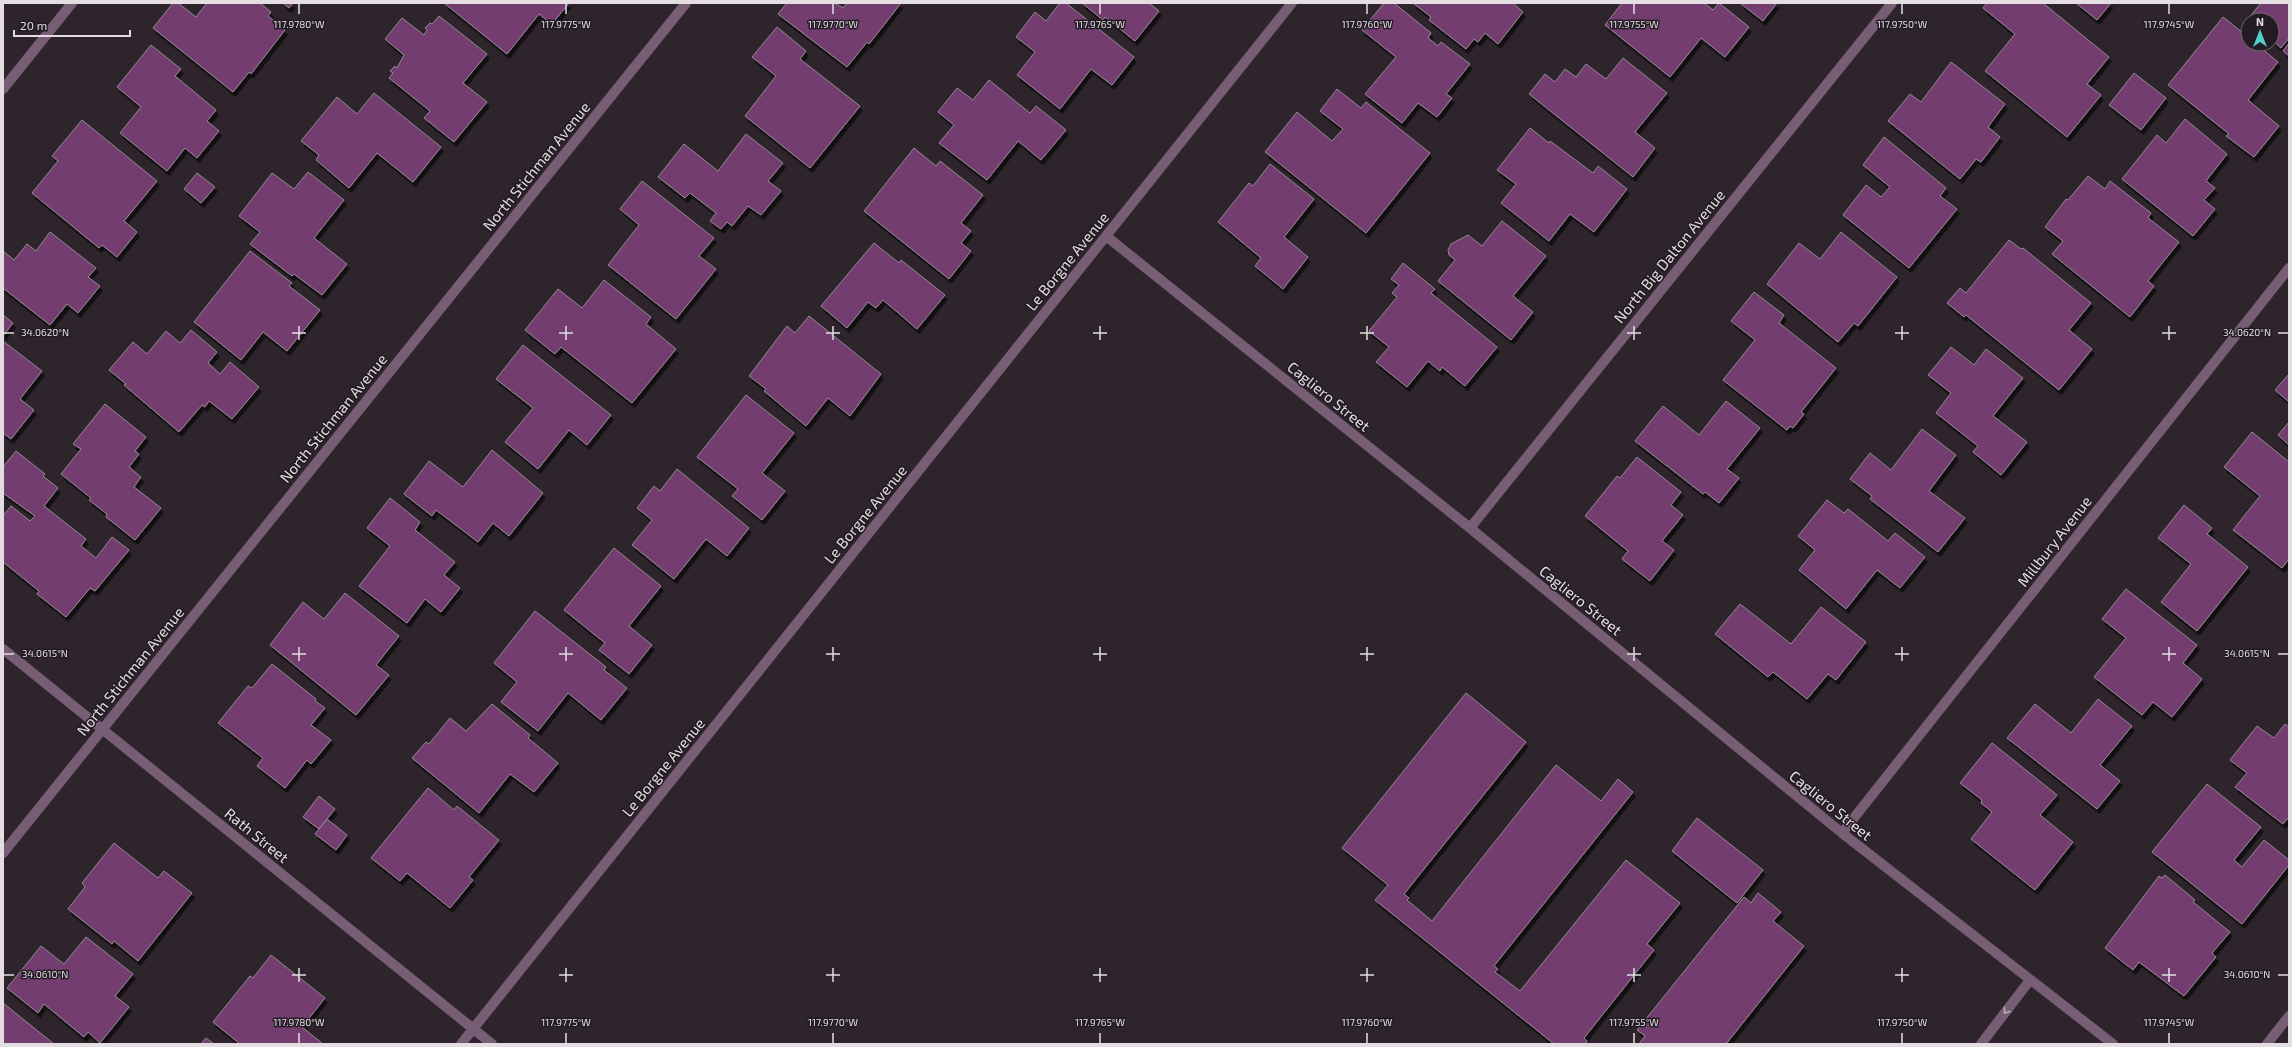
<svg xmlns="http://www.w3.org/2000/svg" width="2292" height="1047" viewBox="0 0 2292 1047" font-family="'Exo 2',sans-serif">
<defs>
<filter id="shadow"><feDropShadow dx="2.5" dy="4.5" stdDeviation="0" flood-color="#0009"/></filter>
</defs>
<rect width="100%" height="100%" fill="#2d242c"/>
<!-- building -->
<path fill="#733c70" stroke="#948993" filter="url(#shadow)" d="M173,3H178L196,17L207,3H260L271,12L268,16L285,30L251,74L249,72L233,92L153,28Z
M283,3H293L289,8Z
M444,3H569L552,24L539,14L507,54Z
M787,3H835L843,8L847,3H901L869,44L867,42L847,67L778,14Z
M1060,3H1066L1134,57L1112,85L1091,69L1060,109L1017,75L1035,52L1016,37L1035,12L1046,21Z
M1082,3H1149L1159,11L1135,41L1105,17L1103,20Z
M1384,3H1394L1431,33L1428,38L1438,46L1441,42L1470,64L1446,94L1452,98L1437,117L1418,103L1402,123L1365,94L1396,57L1362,30Z
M1413,3H1513L1523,12L1498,44L1485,33L1478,42L1474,39L1466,49L1429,20L1431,17Z
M1622,3H1704L1713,10L1719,3L1749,27L1725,57L1701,38L1670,77L1605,25Z
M1740,3H1777L1763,21Z
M1987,3H2043L2109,57L2087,84L2101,95L2067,137L1985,71L2015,34L1983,8Z
M2076,3H2111L2097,20Z
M2261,3H2289V38L2281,48L2272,40V20H2247Z
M439,16L487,54L463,83L487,102L454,142L424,118L430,111L389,78L393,73L390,71L395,66L397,68L404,55L385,39L402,18L424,35L427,30L425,28L430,23L432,24Z
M2223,17L2248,37V44H2256L2278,62L2248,100L2279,126L2254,157L2226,136L2229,134L2168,85Z
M777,27L806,51L800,59L860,106L810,168L745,116L776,76L752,57Z
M2289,43V56L2283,51Z
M151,45L181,69L175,76L216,110L207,121L219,131L197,158L185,148L167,171L120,133L141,107L117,87Z
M1623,58L1667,93L1635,132L1655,148L1633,177L1529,94L1545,74L1555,82L1565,69L1576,77L1586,64L1606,79Z
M1951,62L2005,104L1988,127L2000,137L1981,162L1976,159L1960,179L1888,121L1910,94L1921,102Z
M2134,73L2166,98L2141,130L2109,105Z
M989,80L1030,113L1036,106L1066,130L1041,160L1018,141L987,180L939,143L954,125L938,112L957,88L973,100Z
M1337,89L1361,108L1366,102L1430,153L1366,233L1265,152L1297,112L1332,141L1343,129L1320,111Z
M374,93L441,147L413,182L377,153L349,188L316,160L319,155L301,141L337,97L357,114Z
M2185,119L2227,154L2206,181L2215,188L2204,200L2215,209L2193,236L2122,179L2157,135L2166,143Z
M82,120L157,181L124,221L137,232L117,257L102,245L99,248L32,193L58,161L52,156Z
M1530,128L1549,143L1550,141L1593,173L1598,166L1627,189L1594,232L1570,214L1549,241L1501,203L1516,184L1497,170Z
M746,134L783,163L768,181L781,191L761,215L748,206L732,226L727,222L721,229L710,221L716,213L690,193L685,198L658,177L684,144L718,171Z
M1884,137L1946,188L1940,196L1957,209L1909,268L1843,215L1866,185L1881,197L1890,187L1863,165Z
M914,148L936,166L940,161L983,195L961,223L971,231L961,243L971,251L949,279L864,211Z
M1270,164L1314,199L1284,237L1308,257L1283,289L1255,266L1261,258L1218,222L1249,183L1253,186Z
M308,172L344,200L314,238L347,264L322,295L294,274L292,276L250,244L260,232L239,216L272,173L294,189Z
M197,173L215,187L201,203L184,189Z
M2088,176L2105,189L2110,181L2151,213L2148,218L2179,242L2148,281L2154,286L2130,317L2052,254L2063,241L2045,227L2066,199L2068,200Z
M642,181L714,238L699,256L716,269L676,319L608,265L639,225L620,209Z
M1502,221L1546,256L1513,296L1533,312L1511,340L1438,281L1455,260L1449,255L1448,250L1451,244L1468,235L1482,246Z
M50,232L96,268L88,277L100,286L78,313L67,304L50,325L3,288V251L14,260L27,244L36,251Z
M1841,232L1897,277L1858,326L1854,323L1838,342L1767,284L1799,243L1820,259Z
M2009,240L2021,249L2023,248L2091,303L2069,330L2092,349L2059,390L1966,315L1964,317L1947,303L1960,288L1966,293Z
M874,243L899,263L901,260L945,295L917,329L883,300L876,308L868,302L847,328L821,306Z
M250,251L292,283L289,286L320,310L287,351L263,332L241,360L194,322Z
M1403,263L1435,289L1431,293L1497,347L1465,386L1442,367L1440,371L1428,361L1407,387L1376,362L1389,347L1369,331L1397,297L1392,293L1399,285L1391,279Z
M604,280L651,317L646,324L676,349L632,403L561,347L555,354L525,330L558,289L582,308Z
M1754,292L1784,315L1779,323L1836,368L1801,412L1804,414L1793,428L1790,426L1787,430L1723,380L1755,340L1731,321Z
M3,315L13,323L3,336Z
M809,316L881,374L850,416L828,398L806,426L764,391L766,389L749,376L787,326L795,333Z
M191,330L217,352L208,363L220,374L230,362L259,387L232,419L209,401L205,407L202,405L179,432L124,385L126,384L109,370L133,342L147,354L166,331L180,343Z
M3,341L42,371L20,399L34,410L11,439L3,433Z
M523,345L611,415L587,445L569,430L538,469L505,442L533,408L496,379Z
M1951,347L1974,365L1986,349L2023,378L1993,416L2027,442L2001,475L1973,452L1978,446L1936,413L1951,393L1928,375Z
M2289,374V402L2275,390Z
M746,395L794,433L762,473L785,491L762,520L732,496L738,489L697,457Z
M1726,401L1760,428L1727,469L1739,478L1719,503L1705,492L1703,494L1635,441L1663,406L1699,435Z
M105,404L146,437L135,451L139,454L129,467L141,477L134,487L161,508L135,540L106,517L107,514L89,500L91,498L61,474L81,449L73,444Z
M2289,422V445L2278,435Z
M1922,429L1956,455L1929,491L1965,518L1938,552L1870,499L1872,496L1850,479L1870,453L1891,470Z
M2252,432L2289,462V559L2282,568L2233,530L2260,496L2224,467Z
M492,450L543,493L509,536L493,523L478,542L436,510L432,516L404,494L429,461L463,487Z
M16,451L45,474L43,476L58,488L44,506L86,539L81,546L96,558L112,537L129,550L95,591L90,588L66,617L37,594L39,591L3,562V516L11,506L30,521L35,516L3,493V467Z
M1637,457L1681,492L1671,505L1683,515L1662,541L1674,550L1650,581L1622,559L1628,551L1585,516L1617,476L1620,478Z
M677,469L749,528L727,556L706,539L674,579L632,545L652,520L637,508L654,486L660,491Z
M390,498L420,522L415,530L455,562L444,575L460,588L441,612L425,599L407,623L359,586L390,546L367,528Z
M1827,500L1844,513L1848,509L1888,541L1895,533L1925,557L1900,588L1877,570L1846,609L1799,570L1815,550L1798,536Z
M2184,505L2212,528L2207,534L2248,567L2197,631L2161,602L2191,564L2158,538Z
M614,548L661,586L629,626L652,645L629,674L599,650L605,643L564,610Z
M2126,589L2197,645L2183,663L2202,679L2172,717L2153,702L2142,715L2094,677L2126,638L2102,619Z
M345,593L399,636L376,665L389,675L356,715L270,645L303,602L324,619Z
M1740,604L1791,644L1821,607L1866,642L1836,680L1828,674L1807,699L1773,672L1768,677L1715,634Z
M535,611L606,667L604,670L627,688L601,720L568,693L538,731L501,702L517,682L494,663Z
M272,664L316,699L315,701L325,708L311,725L331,740L311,764L307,760L285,788L257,766L263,758L218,723L248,686L252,688Z
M1466,693L1526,742L1404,894L1409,898L1407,900L1432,921L1556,765L1601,801L1618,779L1633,792L1494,966L1498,969L1495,972L1520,991L1626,860L1680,903L1647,944L1654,950L1584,1038L1587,1041L1585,1044H1554L1375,900L1388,885L1342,848Z
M2098,699L2132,726L2100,765L2120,781L2097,809L2007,738L2035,704L2071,733Z
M492,704L530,735L528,738L558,763L534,792L510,774L479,813L412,758L426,742L429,744L450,718L466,731Z
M2285,724L2289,727V817L2283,824L2235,787L2247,773L2230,760L2257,726L2274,738Z
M1992,743L2057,795L2040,815L2073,842L2035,890L1971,839L1992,812L1981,803L1982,800L1960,783Z
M2207,784L2261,827L2234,860L2242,867L2264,840L2289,860V865L2242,924L2152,852Z
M428,788L454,810L457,806L499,840L469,877L473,880L450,908L407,873L400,881L371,858Z
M319,796L335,809L319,829L303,817Z
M1697,818L1763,870L1737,903L1672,851Z
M327,819L347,835L336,850L315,834Z
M114,843L158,878L164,871L192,893L138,961L114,941L112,944L68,909L85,887L82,883Z
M2165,875L2195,900L2193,902L2230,932L2212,953L2216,957L2184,996L2139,962L2133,970L2105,948L2159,876L2162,878Z
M1758,893L1781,912L1773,921L1804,946L1726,1044H1639L1645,1036L1637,1030L1744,897L1751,903Z
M86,937L133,974L115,996L129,1007L100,1043L88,1032L84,1037L44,1004L38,1013L7,988L41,946L64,964Z
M271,955L325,998L302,1027L323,1044H240L213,1022L250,976L253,978Z
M3,1003L54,1044H3Z
M206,1038L214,1044H201Z"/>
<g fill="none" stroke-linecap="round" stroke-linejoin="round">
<!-- service -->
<path stroke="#775e75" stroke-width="10" d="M1981,1044L2030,980"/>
<!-- minor -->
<path stroke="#775e75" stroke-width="10" d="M1106,236L1470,528L1842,833L2113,1044
M1470,528L1892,3
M3,649L492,1044
M1842,833L2289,268
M3,853L686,3
M461,1044L1292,3
M2267,1044L2289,1016"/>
<!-- tertiary -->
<path stroke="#775e75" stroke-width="10" d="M3,89L72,3"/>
</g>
<!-- one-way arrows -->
<defs><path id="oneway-chevron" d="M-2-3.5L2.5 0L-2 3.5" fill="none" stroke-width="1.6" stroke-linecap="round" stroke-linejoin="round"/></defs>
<use stroke="#b8abb7" href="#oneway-chevron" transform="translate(2006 1011) rotate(128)"/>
<!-- ticks -->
<path fill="none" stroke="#e4dee3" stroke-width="1.5" d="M299,4V14M566,4V14M833,4V14M1100,4V14M1367,4V14M1634,4V14M1902,4V14M2169,4V14M299,326V340M566,326V340M833,326V340M1100,326V340M1367,326V340M1634,326V340M1902,326V340M2169,326V340M4,333H14M292,333H306M559,333H573M826,333H840M1093,333H1107M1360,333H1374M1627,333H1641M1895,333H1909M2162,333H2176M2278,333H2288M299,647V661M566,647V661M833,647V661M1100,647V661M1367,647V661M1634,647V661M1902,647V661M2169,647V661M4,654H14M292,654H306M559,654H573M826,654H840M1093,654H1107M1360,654H1374M1627,654H1641M1895,654H1909M2162,654H2176M2278,654H2288M299,968V982M566,968V982M833,968V982M1100,968V982M1367,968V982M1634,968V982M1902,968V982M2169,968V982M4,975H14M292,975H306M559,975H573M826,975H840M1093,975H1107M1360,975H1374M1627,975H1641M1895,975H1909M2162,975H2176M2278,975H2288M299,1033V1043M566,1033V1043M833,1033V1043M1100,1033V1043M1367,1033V1043M1634,1033V1043M1902,1033V1043M2169,1033V1043"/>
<g text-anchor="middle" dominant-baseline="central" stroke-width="3" stroke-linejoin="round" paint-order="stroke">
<!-- street labels -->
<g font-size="15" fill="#e4dee3" stroke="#231b23">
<text transform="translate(536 166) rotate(-51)">North Stichman Avenue</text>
<text transform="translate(1669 256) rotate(-51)">North Big Dalton Avenue</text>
<text transform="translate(1067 261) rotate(-51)">Le Borgne Avenue</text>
<text transform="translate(1329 396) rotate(39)">Cagliero Street</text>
<text transform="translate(333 418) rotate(-51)">North Stichman Avenue</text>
<text transform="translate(865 514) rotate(-51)">Le Borgne Avenue</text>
<text transform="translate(2054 541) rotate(-52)">Millbury Avenue</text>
<text transform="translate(1581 600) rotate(39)">Cagliero Street</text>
<text transform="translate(130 671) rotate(-51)">North Stichman Avenue</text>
<text transform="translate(663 767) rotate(-51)">Le Borgne Avenue</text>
<text transform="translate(1831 805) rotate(39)">Cagliero Street</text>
<text transform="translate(257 835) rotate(39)">Rath Street</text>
</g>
</g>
<g font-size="10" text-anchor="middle" fill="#e4dee3" stroke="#231b23" stroke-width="3" stroke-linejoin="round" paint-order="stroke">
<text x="299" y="28">117.9780°W</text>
<text x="566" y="28">117.9775°W</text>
<text x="833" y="28">117.9770°W</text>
<text x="1100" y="28">117.9765°W</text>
<text x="1367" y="28">117.9760°W</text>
<text x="1634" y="28">117.9755°W</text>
<text x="1902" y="28">117.9750°W</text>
<text x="2169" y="28">117.9745°W</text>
<text x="45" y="336">34.0620°N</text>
<text x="2247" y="336">34.0620°N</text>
<text x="45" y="657">34.0615°N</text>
<text x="2247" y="657">34.0615°N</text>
<text x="45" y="978">34.0610°N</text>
<text x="2247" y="978">34.0610°N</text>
<text x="299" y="1026">117.9780°W</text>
<text x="566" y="1026">117.9775°W</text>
<text x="833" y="1026">117.9770°W</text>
<text x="1100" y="1026">117.9765°W</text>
<text x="1367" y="1026">117.9760°W</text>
<text x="1634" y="1026">117.9755°W</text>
<text x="1902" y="1026">117.9750°W</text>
<text x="2169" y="1026">117.9745°W</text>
</g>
<!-- border -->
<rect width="2292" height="1047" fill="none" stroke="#e4dee3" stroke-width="8"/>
<!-- north arrow -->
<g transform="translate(2260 32)"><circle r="19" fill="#231b23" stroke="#706970"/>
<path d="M0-3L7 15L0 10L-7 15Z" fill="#54cdc8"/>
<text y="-6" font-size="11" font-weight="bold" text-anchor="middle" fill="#e4dee3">N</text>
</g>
<!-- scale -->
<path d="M14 30v6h116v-6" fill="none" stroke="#e4dee3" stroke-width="2"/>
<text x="20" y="30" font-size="12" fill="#e4dee3" stroke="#231b23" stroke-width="3" paint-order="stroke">20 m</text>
</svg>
